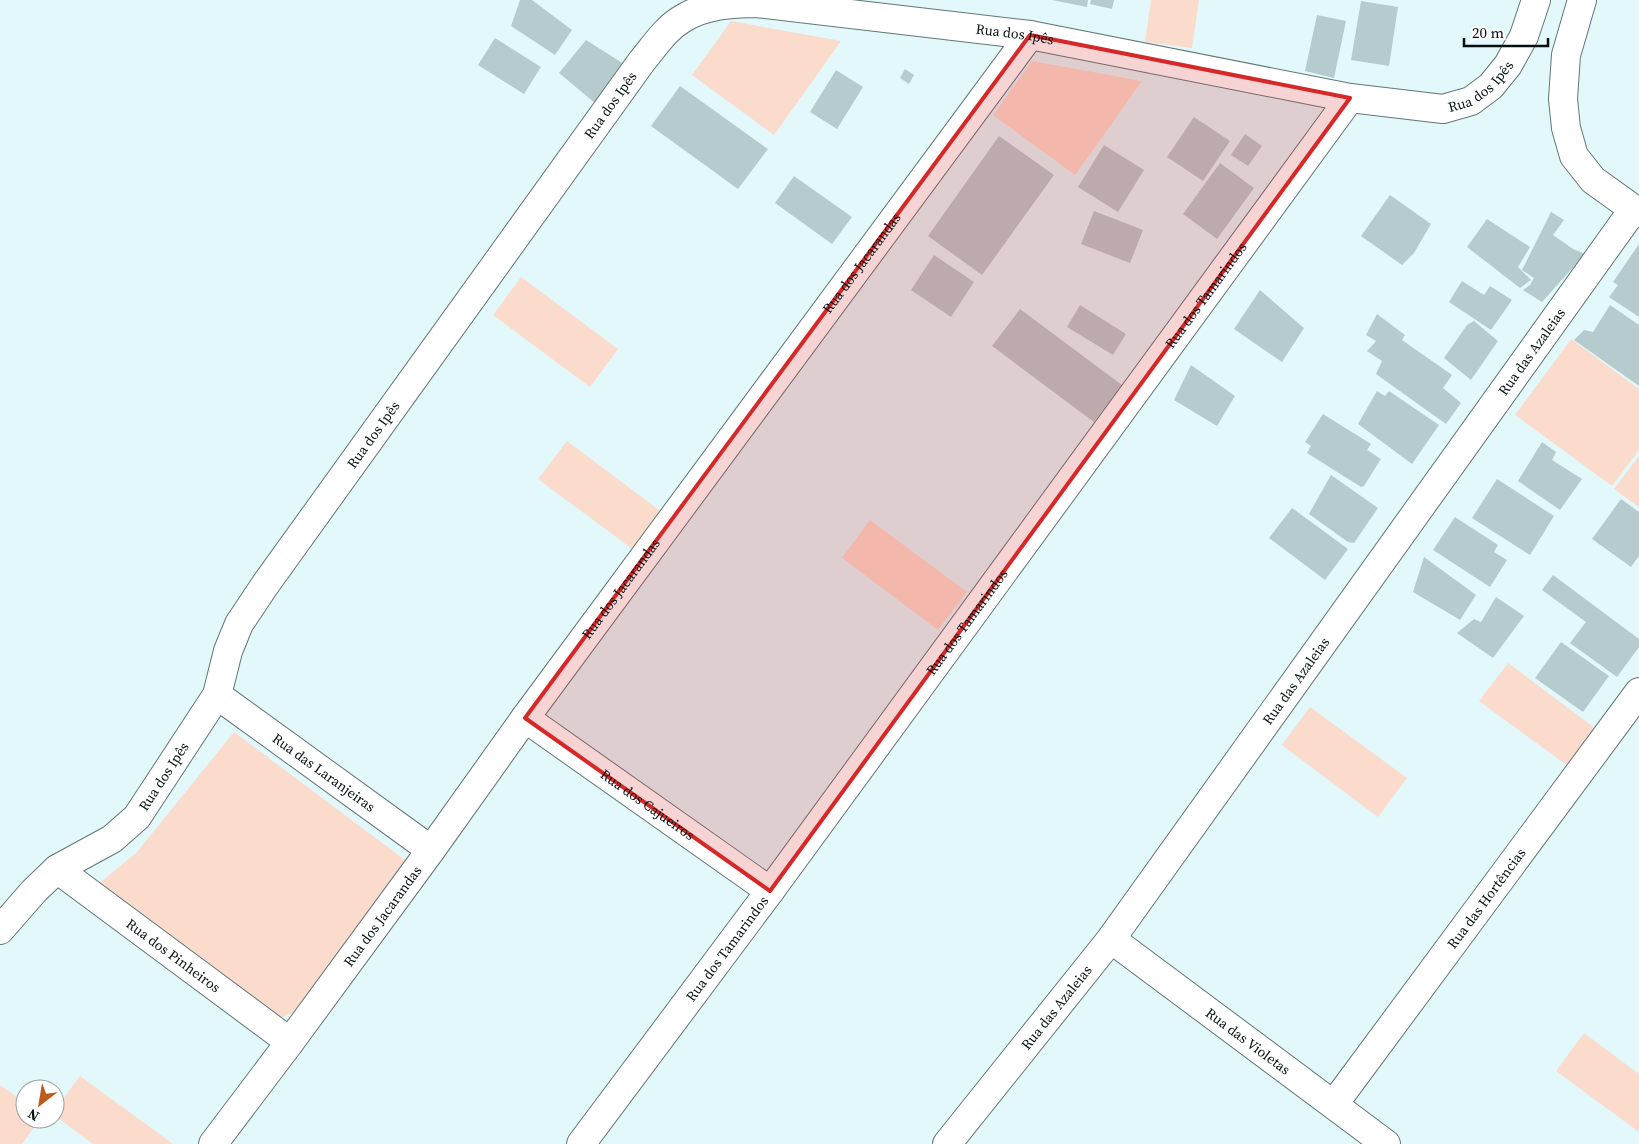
<svg xmlns="http://www.w3.org/2000/svg" width="1639" height="1144" viewBox="0 0 1639 1144" font-family="'Source Serif 4',serif">
<rect width="100%" height="100%" fill="#e2f8fb"/>
<!-- green -->
<path fill="#fbdbcc" d="M1151,0H1199L1192,48L1145,42Z
M731,21L841,41L774,135L692,75Z
M1032,61L1142,81L1075,175L993,115Z
M521,277L618,349L590,387L493,315Z
M1571,339L1639,389V450L1612,486L1515,415Z
M567,441L663,513L635,551L538,479Z
M1639,456V507L1614,489Z
M870,520L967,592L938,630L842,558Z
M1508,663L1604,735L1576,772L1479,701Z
M1310,707L1407,778L1378,817L1282,745Z
M234,732L413,866L303,1008L281,1018L95,887L137,852Z
M1584,1033L1639,1074V1132L1556,1071Z
M80,1076L173,1144H93L55,1116V1110Z
M0,1085L25,1103V1119H40L22,1144H0Z"/>
<!-- building -->
<path fill="#b6cbcd" d="M520,0H532L572,30L555,55L511,26Z
M1052,0H1088L1087,7Z
M1091,0H1114L1112,9L1090,4Z
M1361,1L1398,7L1389,66L1351,60Z
M1317,15L1346,21L1334,78L1305,71Z
M495,38L541,67L524,94L478,65Z
M586,40L627,66L596,104L559,73Z
M905,69L914,75L909,84L900,78Z
M836,70L863,87L837,129L810,112Z
M680,86L768,149L738,189L651,126Z
M1194,117L1230,141L1203,181L1167,157Z
M1245,134L1262,146L1248,166L1231,155Z
M999,136L1054,175L982,275L928,236Z
M1104,145L1144,170L1118,212L1078,187Z
M1220,163L1254,188L1217,239L1183,214Z
M794,176L852,217L832,244L775,203Z
M1390,195L1431,224L1414,253L1402,265L1361,236Z
M1094,211L1143,230L1130,263L1081,244Z
M1551,212L1564,220L1553,235L1573,249L1585,254L1542,302L1523,290L1530,285L1534,278L1522,270Z
M1487,219L1530,247L1518,267L1531,280L1520,288L1467,247Z
M1639,244V317L1609,297L1618,285L1613,282Z
M934,255L974,282L951,317L911,290Z
M1462,281L1484,295L1490,286L1512,300L1491,330L1449,302Z
M1260,290L1304,328L1282,362L1234,329Z
M1080,305L1126,334L1113,355L1067,327Z
M1610,305L1639,325V386L1574,340L1584,330L1593,332Z
M1020,309L1122,385L1094,422L992,346Z
M1377,314L1405,335L1402,340L1452,375L1443,388L1461,403L1446,424L1376,374L1382,361L1367,351L1376,341L1366,335Z
M1474,321L1498,341L1471,380L1444,358L1467,325Z
M1191,365L1235,396L1217,426L1174,400Z
M1377,391L1385,396L1389,391L1439,425L1412,464L1358,424Z
M1323,414L1371,444L1367,450L1381,459L1364,486L1361,487L1307,453L1311,446L1305,442Z
M1542,442L1556,452L1552,460L1582,479L1560,510L1518,481Z
M1331,475L1378,508L1354,543L1348,542L1309,514Z
M1497,479L1554,516L1530,555L1472,518Z
M1621,499L1639,512V556L1631,567L1592,539Z
M1292,508L1348,549L1325,580L1269,538Z
M1455,517L1498,545L1494,552L1507,560L1490,587L1433,550Z
M1424,557L1476,595L1460,620L1413,592Z
M1553,575L1639,639V647L1617,677L1570,643L1586,622L1542,590Z
M1496,597L1524,616L1493,658L1457,633L1474,619L1481,622Z
M1561,642L1609,676L1583,712L1535,678Z"/>
<g fill="none" stroke-linecap="round" stroke-linejoin="round">
<!-- minor casing -->
<g stroke="#627678" stroke-width="30">
<g id="minor">
<path d="M1582,0L1566,55L1563,99L1566,128L1574,156L1593,180L1639,213"/>
<path id="s1" d="M217,695L431,850"/>
<path id="s2" d="M525,718L770,891"/>
<path id="s3" d="M57,869L290,1042"/>
<path id="s4" d="M0,930L34,891L57,869L112,839L137,817L217,695L228,651L239,624L265,585L642,61C654,47 665,29 682,19C704,5 732,3 757,3L1030,35L1350,98L1443,109L1471,101L1491,86L1508,65L1524,36L1536,0"/>
<path id="s5" d="M1111,939L1386,1144"/>
<path id="s6" d="M1334,1104L1639,692"/>
<path id="s7" d="M213,1144L290,1042L431,850L525,718L1030,35"/>
<path id="s8" d="M581,1144L770,891L1350,98"/>
<path id="s9" d="M947,1144L1111,939L1633,210"/>
</g>
</g>
<!-- minor -->
<use href="#minor" stroke="#fff" stroke-width="28"/>
</g>
<!-- marked area -->
<path fill="#d62828" fill-opacity="0.2" stroke="#d62828" stroke-width="4" stroke-linejoin="round" d="M1030,35L1350,98L770,891L525,718Z"/>
<g text-anchor="middle" dominant-baseline="central" stroke-width="5" stroke-linejoin="round" paint-order="stroke">
<!-- street labels -->
<g font-size="14" fill="#080f10" stroke="#fff">
<text stroke="none"><textPath href="#s4" startOffset="1488">Rua dos Ipês</textPath></text>
<text stroke="none"><textPath href="#s4" startOffset="1968">Rua dos Ipês</textPath></text>
<text stroke="none"><textPath href="#s4" startOffset="1038">Rua dos Ipês</textPath></text>
<text stroke="none"><textPath href="#s7" startOffset="1094">Rua dos Jacarandas</textPath></text>
<text stroke="none"><textPath href="#s8" startOffset="1054">Rua dos Tamarindos</textPath></text>
<text stroke="none"><textPath href="#s9" startOffset="985">Rua das Azaleias</textPath></text>
<text stroke="none"><textPath href="#s4" startOffset="632">Rua dos Ipês</textPath></text>
<text stroke="none"><textPath href="#s7" startOffset="689">Rua dos Jacarandas</textPath></text>
<text stroke="none"><textPath href="#s8" startOffset="649">Rua dos Tamarindos</textPath></text>
<text stroke="none"><textPath href="#s9" startOffset="580">Rua das Azaleias</textPath></text>
<text stroke="none"><textPath href="#s1" startOffset="132">Rua das Laranjeiras</textPath></text>
<text stroke="none"><textPath href="#s4" startOffset="228">Rua dos Ipês</textPath></text>
<text stroke="none"><textPath href="#s2" startOffset="150">Rua dos Cajueiros</textPath></text>
<text stroke="none"><textPath href="#s6" startOffset="256">Rua das Hortências</textPath></text>
<text stroke="none"><textPath href="#s7" startOffset="284">Rua dos Jacarandas</textPath></text>
<text stroke="none"><textPath href="#s8" startOffset="244">Rua dos Tamarindos</textPath></text>
<text stroke="none"><textPath href="#s3" startOffset="145">Rua dos Pinheiros</textPath></text>
<text stroke="none"><textPath href="#s9" startOffset="175">Rua das Azaleias</textPath></text>
<text stroke="none"><textPath href="#s5" startOffset="171">Rua das Violetas</textPath></text>
</g>
</g>
<!-- north arrow -->
<g transform="translate(40 1104) rotate(211)"><circle r="24" fill="#ffffff" stroke="#9c9f9f"/>
<path d="M0-4L9 19L0 12L-9 19Z" fill="#bd5b1e"/>
<text y="-8" font-size="14" font-weight="bold" text-anchor="middle" fill="#080f10">N</text>
</g>
<!-- scale -->
<path d="M1464 38v8h84v-8" fill="none" stroke="#080f10" stroke-width="2.5"/>
<text x="1472" y="38" font-size="15" fill="#080f10" stroke="#ffffff" stroke-width="4" paint-order="stroke">20 m</text>
</svg>
